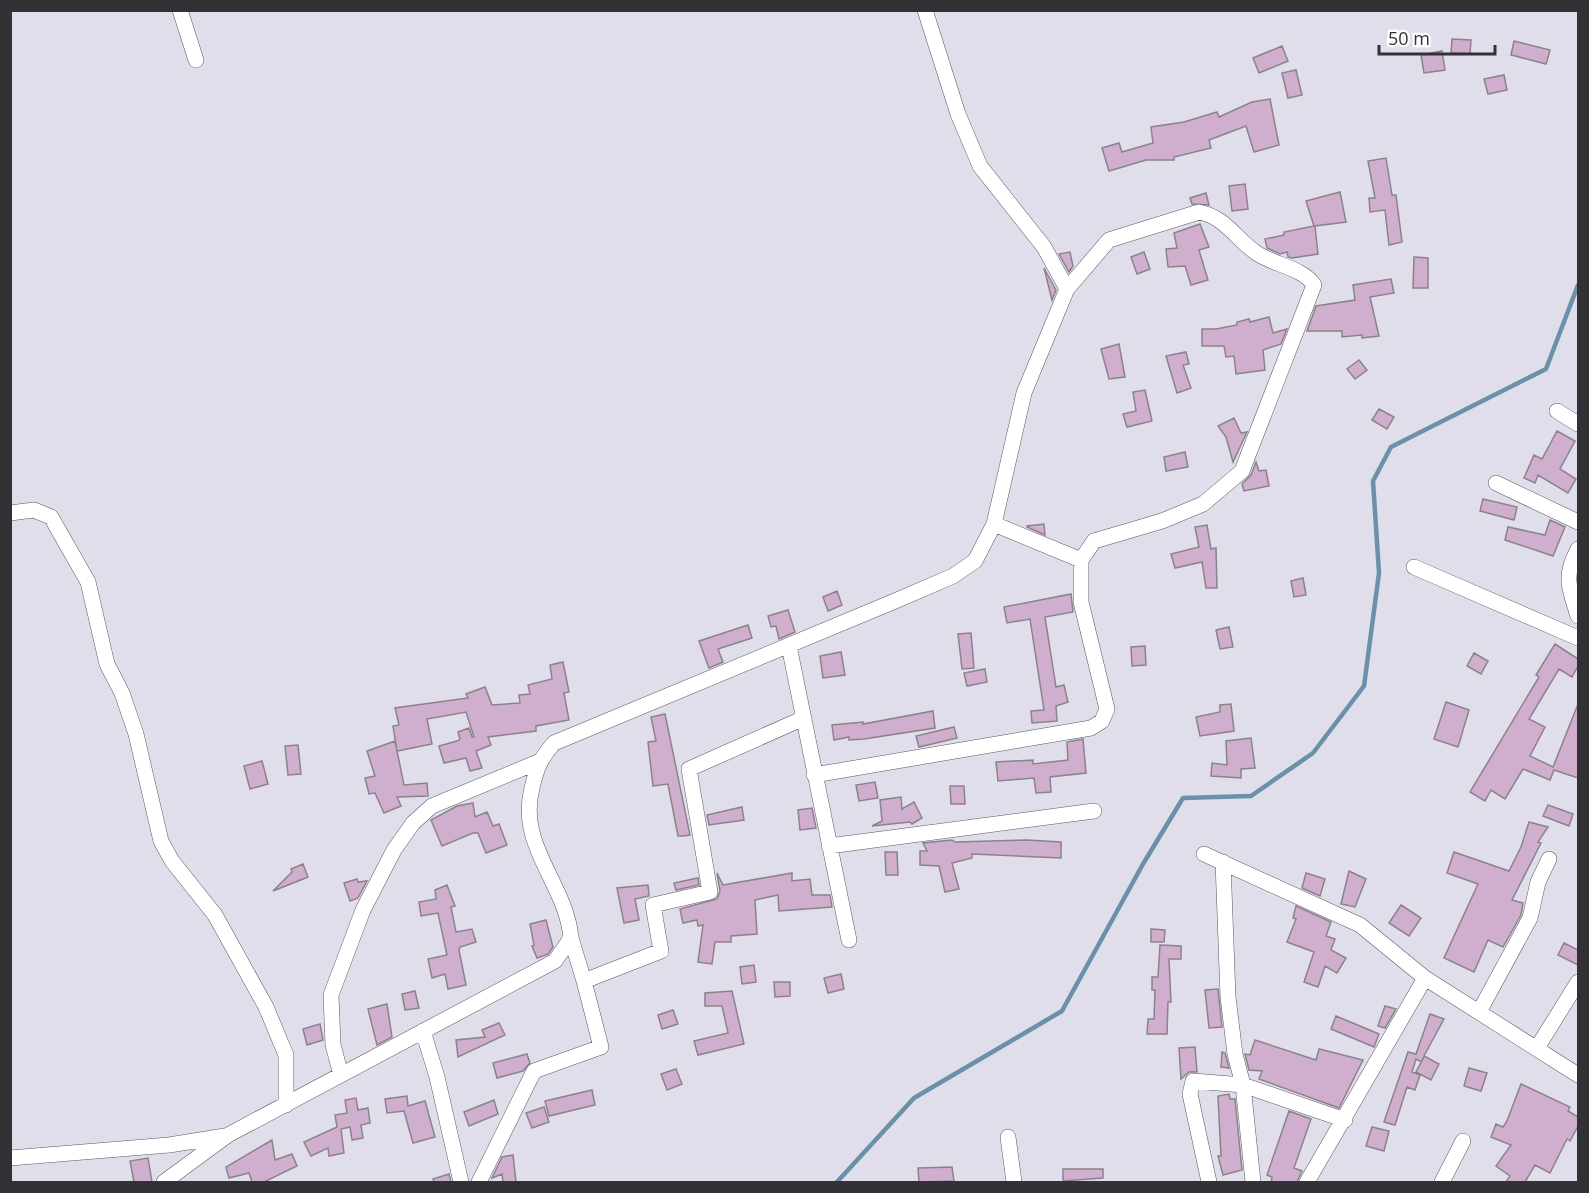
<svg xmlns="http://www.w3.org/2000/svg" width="1589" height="1193" viewBox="0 0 1589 1193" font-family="'Open Sans',sans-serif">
<rect width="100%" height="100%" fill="#e0deea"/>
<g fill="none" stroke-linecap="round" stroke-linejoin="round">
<!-- stream -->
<path stroke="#6a90aa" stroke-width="4.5" d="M837,1182L914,1098L1062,1011L1143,864L1183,798L1251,796L1313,753L1364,686L1379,573L1373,481L1391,447L1546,369L1578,285"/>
</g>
<!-- building -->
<path fill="#d0aece" stroke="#8c828b" stroke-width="1.5" d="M1452,39L1471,40L1470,54L1451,53Z
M1514,41L1550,50L1546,64L1511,55Z
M1282,46L1288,61L1259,73L1253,58Z
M1442,51L1445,70L1424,73L1421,55Z
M1296,70L1302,95L1288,98L1282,73Z
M1504,75L1507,90L1488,94L1484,79Z
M1270,99L1279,145L1254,152L1246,126L1209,140L1211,148L1174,157V160H1146L1109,171L1102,148L1119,143L1122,152L1153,143L1151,127L1184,122L1217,112L1219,117L1252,102Z
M1386,158L1392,195H1396L1402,242L1389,245L1385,210L1370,212L1369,198H1375L1368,161Z
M1245,184L1248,209L1232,211L1229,186Z
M1340,192L1346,222L1315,226L1318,254L1292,258L1288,257L1287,252L1280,254L1267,248L1265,239L1284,235V232L1314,226L1306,201Z
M1206,193L1209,205L1192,204L1190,198Z
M1200,224L1209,247L1199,250L1208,280L1191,285L1185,266L1168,267L1166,249L1177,248L1174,233Z
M1070,252L1073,266L1069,272L1059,254Z
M1144,252L1150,269L1137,274L1131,257Z
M1414,257L1428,258V288H1413Z
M1044,268L1056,290L1052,300Z
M1391,279L1394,293L1370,297L1379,336L1362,338V335L1342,337V331H1307L1316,306L1355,300L1353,285Z
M1269,317L1273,333L1287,329L1281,344L1263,350L1265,370L1236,374L1234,356L1226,357L1224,346H1202V329H1216L1237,325V322L1249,319L1250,322Z
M1119,344L1125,377L1109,379L1101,349Z
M1186,352L1189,364L1183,365L1191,388L1177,393L1166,356Z
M1359,360L1367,370L1355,379L1347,369Z
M1145,390L1152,421L1127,427L1123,414L1136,411L1133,392Z
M1379,409L1394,417L1387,429L1372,420Z
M1234,418L1241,433L1247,432L1233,462L1226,437L1218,426Z
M1557,431L1575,441L1560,469L1576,479L1568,493L1538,475L1535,483L1524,478L1534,455L1542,459Z
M1185,452L1188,467L1166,471L1164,457Z
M1256,462L1259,471L1266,470L1269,486L1244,491L1242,484L1251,475Z
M1483,499L1517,507L1514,520L1480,511Z
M1550,520L1565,527L1553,556L1505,540L1508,527L1545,535Z
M1044,524L1045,535L1027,527V526Z
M1207,525L1211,549L1216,548L1217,588H1206L1202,562L1175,568L1171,554L1199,547L1195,527Z
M1303,578L1306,595L1294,597L1291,581Z
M837,591L842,605L828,611L823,597Z
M1071,594L1073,612L1045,617L1056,687L1064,685L1068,702L1056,706L1057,721L1032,723L1031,711L1044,710L1030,619L1007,623L1004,607Z
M788,610L795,632L779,639L776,626L771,627L768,616Z
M748,625L752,638L718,649L723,662L709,668L699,641Z
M1229,627L1233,647L1220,649L1216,630Z
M971,633L974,668L962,669L958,634Z
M1555,644L1578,659V666L1572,677L1559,669L1529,719L1545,727L1530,756L1553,767L1578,704V778L1554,770L1550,780L1523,769L1505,799L1491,790L1485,801L1470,792L1539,677L1536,675Z
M1145,646L1146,665L1132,666L1131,647Z
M841,652L845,675L823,678L820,656Z
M1474,653L1488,661L1481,674L1467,666Z
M563,662L569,692L564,693L569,720L536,726V731L488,737L491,745L476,751L482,768L470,771L466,758L444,763L439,746L457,741L460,739L458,732L469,728L472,737H474L466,712L427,719L432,744L397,751L393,726L399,725L395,708L468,698L466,694L485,687L492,705L520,703L519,695L530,694L528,685L552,679L550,665Z
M985,669L987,682L967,686L964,673Z
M1446,702L1469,710L1458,747L1434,739Z
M1231,704L1234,731L1200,736L1196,717L1220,712V705Z
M933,711L935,728L864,739L849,740V737L834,740L832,725L863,722V724Z
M665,714L690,835L683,836H678L668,784L653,786L648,742L656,741L651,717Z
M954,727L957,738L919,747L916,736Z
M1251,738L1255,768L1241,769V778L1211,776L1212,763L1227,765L1226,741Z
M1083,739L1086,773L1050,777L1051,792L1036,793L1034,778L998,781L996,762L1033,760V764L1068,760L1067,742Z
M395,741L404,785L427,783L428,796L397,797L401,806L384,813L375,793L369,794L365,778L375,776L367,751Z
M298,745L301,774L288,775L285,746Z
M262,761L268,784L250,789L244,766Z
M875,782L878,798L859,801L856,785Z
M950,786H964L965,804H951Z
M901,797L902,809L914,802L922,818L912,824L910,822L872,826L882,821L880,800Z
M473,803L475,817L487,812L493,826L499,824L507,845L486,853L478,833H473L442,846L431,820L457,806Z
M1548,805L1573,814L1569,826L1543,816Z
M742,807L744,820L709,825L707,815Z
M812,808L816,828L800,830L798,810Z
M1529,822L1548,827L1538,842L1541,843L1512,900L1523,903L1521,915L1503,947L1488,940L1474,972L1444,958L1478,884L1447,873L1454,852L1509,871L1521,847Z
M952,840L955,842L1027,840L1061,842V858L972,854V858L952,863L959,889L945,892L939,866L920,865V851H927L923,843Z
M885,852H897L898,875H886Z
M303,864L308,877L273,891L292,872L291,869Z
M1349,871L1366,879L1355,907L1341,904Z
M717,873L723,885L792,873V881L810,879L812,895H830L832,907L779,911L778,895L755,900L757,934L731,936V942H715L712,964L698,962L703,925L698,926L697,920L683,923L680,909L717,899L720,891Z
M1306,873L1325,879L1320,896L1302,888Z
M698,878L699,885L676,890L674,883Z
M357,879L358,882L367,881L358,898L350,901L344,883Z
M447,885L455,906L451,907L456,932L472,929L476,942L460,947L459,950L466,985L448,989L445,974L432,978L428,959L447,955L438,913L421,916L419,902L436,899L435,890Z
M648,885L649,896L635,899L639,920L624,923L617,888Z
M1401,905L1421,918L1409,936L1389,923Z
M1296,906L1331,922L1326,936L1335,939L1331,950L1346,958L1337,973L1325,966L1318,987L1304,982L1314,952L1287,942L1296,919L1293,918Z
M546,920L553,947L548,954L537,958L532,946L534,945L530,924Z
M1151,929L1165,930L1164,942H1151Z
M1564,943L1578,950V965L1558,955Z
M1160,945L1181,946V959H1169L1171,1002H1168L1167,1034H1147L1148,1019H1154L1155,990H1152V977H1158Z
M754,965L756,982L742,984L740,967Z
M841,974L844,989L828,993L824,978Z
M774,982H790V996L775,997Z
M1218,989L1222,1027L1209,1028L1205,990Z
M415,991L419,1008L405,1010L402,994Z
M732,991L744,1044L698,1055L694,1041L728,1033L722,1006H705V993Z
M387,1004L392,1037L377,1045L368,1009Z
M1385,1006L1396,1009L1385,1028L1378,1026Z
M673,1010L678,1024L662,1029L658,1015Z
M1430,1014L1444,1019L1424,1056L1439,1064L1431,1080L1416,1072L1424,1057L1421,1062L1416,1059L1412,1072L1420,1075L1415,1090L1407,1087L1395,1125L1384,1122L1408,1052L1416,1054Z
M1336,1016L1379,1034L1374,1047L1331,1029Z
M499,1023L505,1035L458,1057L456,1040L485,1037L482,1030Z
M320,1024L323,1040L307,1045L303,1029Z
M1255,1040L1316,1060L1319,1049L1363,1060L1339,1108L1259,1079L1262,1071L1249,1070L1245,1054L1250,1055Z
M1195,1047L1197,1072H1189L1181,1079L1179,1048Z
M1222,1052L1225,1053L1229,1068L1221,1067Z
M527,1054L530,1063L523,1071L497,1078L493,1063Z
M1469,1068L1487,1073L1481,1091L1464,1086Z
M676,1069L682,1084L667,1090L661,1074Z
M1521,1084L1570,1107L1568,1111L1578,1117V1126L1570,1141L1567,1139L1550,1173L1535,1165L1525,1182H1506L1510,1176L1496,1166L1511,1145L1491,1137L1496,1124L1503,1127L1507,1121Z
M592,1090L595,1105L549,1116L545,1101Z
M1229,1094L1230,1099H1235L1242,1170L1223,1175L1218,1156H1221L1218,1096Z
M407,1096L408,1106L425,1101L435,1137L413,1143L404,1111L387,1113L385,1099Z
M356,1098L358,1110L368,1108L370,1123L361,1125L363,1138L352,1140L350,1127L341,1129L344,1153L329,1156L328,1148L311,1156L304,1142L337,1127L335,1115L347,1113L345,1100Z
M494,1100L498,1114L469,1126L464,1112Z
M544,1107L549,1122L532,1128L526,1113Z
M1289,1111L1311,1119L1294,1168L1302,1171L1297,1182H1271L1272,1177L1267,1175Z
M1372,1127L1389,1131L1384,1151L1366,1146Z
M272,1140L275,1160L292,1154L297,1166L264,1182H252L249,1173L229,1178L226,1167Z
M513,1155L516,1182H503L502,1174L492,1178L502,1157Z
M148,1158L152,1182H134L130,1161Z
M952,1167L954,1181L919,1182L918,1168Z
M1063,1169H1103V1178L1063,1181Z
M449,1174L451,1182H434L433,1179Z"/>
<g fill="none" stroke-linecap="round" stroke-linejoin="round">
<!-- minor casing -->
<g stroke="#595762" stroke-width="16">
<path id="minor" d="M180,10L196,60
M1557,411L1578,424
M1496,483L1578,522
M10,513L34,510L51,517L88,582L107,664L122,693L136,734L161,841L172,861L215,915L266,1007L286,1055V1105
M994,524L1081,560
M1578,549C1563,577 1569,587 1578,616
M1414,567L1578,638
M789,646L849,940
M814,775L1091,728L1102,721L1107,709L1081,602V560L1094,541L1162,521L1203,504L1242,471L1314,285C1303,268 1275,265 1258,254C1236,240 1226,217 1199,212L1109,240L1067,289
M829,846L1094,811
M1204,854L1360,925L1425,978L1578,1075
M1223,862L1228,997L1235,1054L1243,1085L1253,1182
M571,938L584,981
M1479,1012L1530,918L1538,882L1549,859
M423,1031L437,1077L461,1182
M1537,1048L1578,982
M341,1075L333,1045L331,995L363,910L394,850L413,823L432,806L538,762
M1008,1137L1014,1182
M10,1158L169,1145L225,1136
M164,1182L228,1135L555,961L571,938C566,883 517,846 532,788C537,767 540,759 554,743L895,601L953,576L975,561L994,524L1024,393L1067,289L1044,247L980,166L958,114L925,10
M479,1182L534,1071L601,1047L584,981L661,951L653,905L710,892L689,769L804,718
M1209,1182L1190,1094L1193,1081L1243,1085L1345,1120
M1307,1182L1425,978
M1442,1182L1463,1141"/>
</g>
<!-- minor -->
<use href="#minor" stroke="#fff" stroke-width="15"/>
</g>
<!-- border -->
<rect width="1589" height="1193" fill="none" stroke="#323136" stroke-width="24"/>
<!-- scale -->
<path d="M1379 45v9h116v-9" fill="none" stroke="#323136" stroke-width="3"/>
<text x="1388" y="45" font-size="18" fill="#323136" stroke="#ffffff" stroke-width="4.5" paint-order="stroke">50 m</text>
</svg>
